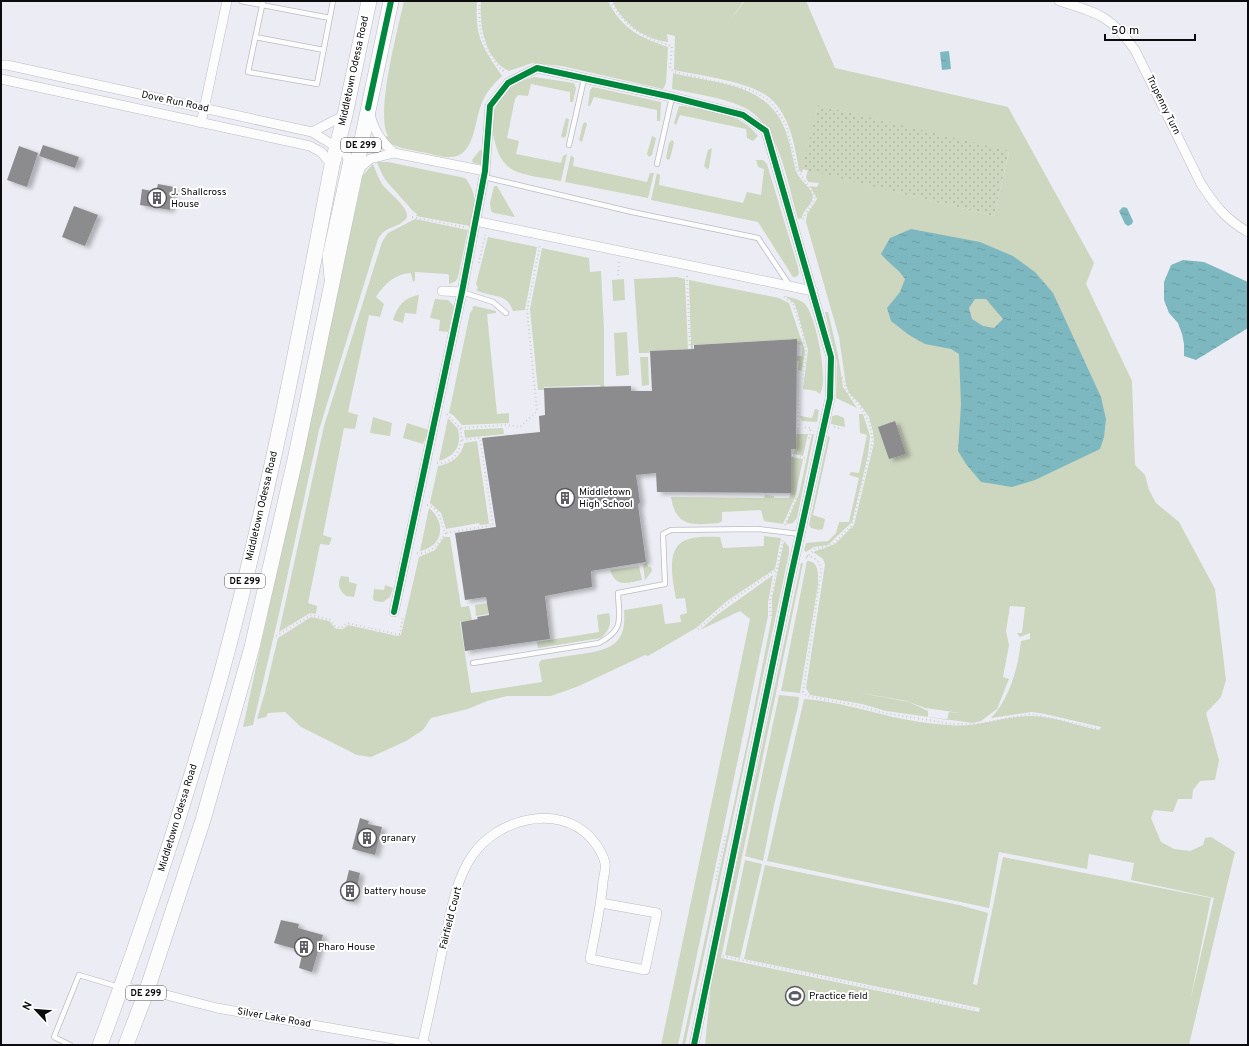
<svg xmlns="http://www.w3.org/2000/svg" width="1249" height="1046" viewBox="0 0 1249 1046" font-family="Overpass,sans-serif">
<defs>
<pattern id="park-dots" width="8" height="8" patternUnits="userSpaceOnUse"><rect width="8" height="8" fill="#cdd6bf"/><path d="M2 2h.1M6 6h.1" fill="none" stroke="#afb6a3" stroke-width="1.8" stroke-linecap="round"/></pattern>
<pattern id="water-ripples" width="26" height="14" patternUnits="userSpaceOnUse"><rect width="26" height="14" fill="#7db8c0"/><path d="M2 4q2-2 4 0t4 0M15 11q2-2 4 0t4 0" fill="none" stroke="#6b9da4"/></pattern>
<filter id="shadow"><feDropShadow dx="4.5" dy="2.5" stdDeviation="2" flood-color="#0004"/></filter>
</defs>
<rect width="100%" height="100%" fill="#ecedf4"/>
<!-- grass -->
<path fill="#cdd6bf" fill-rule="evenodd" d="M404,1H477C475,38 482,46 502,76C492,85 484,95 480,108C474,125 474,156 451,157C442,158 430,153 421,152C409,149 392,148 384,138L388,136C375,113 398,29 404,1Z
M481,1H608C622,29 639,37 668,47L666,83L663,89L562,66L532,63L509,71C485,60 479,25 481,1Z
M612,1H744L730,20L745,1H806L835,68L1008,107L1094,263L1086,284L1132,381L1135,465L1145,475L1149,490L1156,503L1179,522L1215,589L1226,680L1221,697L1206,713L1219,760L1215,780L1200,781L1193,790L1192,799H1178L1173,812L1154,810L1151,818L1161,842L1174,849L1190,851L1203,845L1205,838L1211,837L1235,852L1189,1045H705L711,985L801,563H803L721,958L979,1012L980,1008L744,959L765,865L959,905L988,913L973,984L977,985L1003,857L1211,898L1190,1002L1214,898L1131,880L1134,863L1089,854L1087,869L999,852L989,908L767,861L804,699C835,701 863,710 893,717C912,721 931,724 950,725C977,728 1001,717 1028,716C1052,715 1076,726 1099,730L1101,727L1045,714L1032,712L991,718C1010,698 1018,668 1021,641L1030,639V633L1020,637L1017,633H1022L1025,607L1010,606L1006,631L1009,645L1003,677L1009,679L997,709L981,721L973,723L886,711L862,704L810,695L806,688L825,564L823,559L813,552L835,544L854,525L874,443L873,432L869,417L859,403L849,393L846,385L839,337L806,222L807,214L817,199L810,186L817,187L819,183L808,182L806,177L808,170L994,216L1009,152L818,105L802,173L799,170C795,146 790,116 771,99C751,81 701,76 674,70L675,36L667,34L668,42C643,39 623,23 612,1ZM850,691L907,701L925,708L961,713L949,712L947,720L928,717V711L909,702Z
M673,73C715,84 765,82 784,127C790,141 792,156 796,171C799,180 812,188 813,196C813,205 802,210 802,218L798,219C787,183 780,124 743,107C722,97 695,94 672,89Z
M534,77L574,83L576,88L573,102H570V92L531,84L528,96L518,95L515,99L507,138L519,141L516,154L561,163L563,156L567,154L561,181C547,178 521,176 510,168C500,161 497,150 494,139C488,106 502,86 534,77Z
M593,87L661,102L660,121H657V110L594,97L590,106H588L590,90Z
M679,106H683C709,111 741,113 758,136L753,141L747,138L746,129L680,115L676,125L674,123Z
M566,118L569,119L566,136L563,138L561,136Z
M585,122L587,124L582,142L579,140L583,124Z
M652,136L656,138L652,155L649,157L647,154Z
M672,140L674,142L670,159L668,160L666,158L669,143Z
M712,148L709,168L707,169L704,166L708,150Z
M480,150L483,151V165L473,163L472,160Z
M571,155L574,158L573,166L647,182L650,173H654L648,198L565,182Z
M756,160H763L767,164L798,267L799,274L796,277H793L758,222L651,200L657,173L660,175L659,185L743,203L747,192L761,195L764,169L758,167Z
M377,162H388L465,178C479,195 474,206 470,226L416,216L417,214C411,210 410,207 404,201C391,185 385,184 377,162Z
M373,164C376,171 378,178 382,184C386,191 415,211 405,220C396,229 386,225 378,239L319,430L281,605L253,725L243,727L363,175Z
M494,186H497L515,217L494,213L491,211L490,203Z
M415,219L468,230L458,277L456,281L449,284V275L447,274L415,272V280L413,282L411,273C395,274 384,284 376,297L384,304L380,317L369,315L348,412L358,415L355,429L344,428L323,535L332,538L329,545L320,544L308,603L317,606L316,614L310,613L279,632L324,426L382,242L388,233Z
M488,237L537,247L525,310L513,311C507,292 491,298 476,290L478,288L476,284Z
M542,248L589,258L590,272L601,271L604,330V387H601L600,385L544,387V390H538L530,309Z
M677,277L685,279L688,349L650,351L649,353H639L634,279Z
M624,279L625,300L613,301L612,280Z
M689,280L779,298L789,303L805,351L802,371L798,370L799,361H797V356H802V345L797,344L796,339L693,345V349H691Z
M419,295L416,314L405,313L403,323L393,320C397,306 405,297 419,295Z
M785,296C792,298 800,299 805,304C816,316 829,381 820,394L816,391L803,389L808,350L795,304Z
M435,299L448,300L454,306L448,332L439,331L440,320L430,318Z
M475,306L496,311V313L487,314L497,414L509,413V423L462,425L453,415L449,413L470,313L473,309L472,307Z
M825,312H828L838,355L843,387L857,408L836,398L837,362Z
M627,332L629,375L616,376L614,333Z
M640,357H648L649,385L642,386Z
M815,409L819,410L817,422L802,421L800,416L812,418Z
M859,414H863L870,436L868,455L852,522L828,545L814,547L806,552L804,550L806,543L828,541L836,533L839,522H849L859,478L849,475L851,472L859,473L867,435L860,433Z
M837,415L844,418L845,427L831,424L832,416Z
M373,417L392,423L390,436L370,433Z
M448,418L458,429C462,446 455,456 439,461Z
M407,423L429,430L423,444L403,438Z
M503,428L504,434L465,438L464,430Z
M796,434H808L803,456L793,454L796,449Z
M812,434H814L797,518L793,523L786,524L799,494Z
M828,436L830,437L813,515L825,519L823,529L819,530L811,528L809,525Z
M477,441L489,524L480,525L479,523L446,529L441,513L430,503L438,466C451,464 462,456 464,443Z
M791,457L803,459L795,497L783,524L764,521L761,510L722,512V521L719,523C693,525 676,528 671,497L764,498L765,495L774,496V498H789L791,493Z
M429,508C446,522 444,546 420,551Z
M764,536L781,538L775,569L727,601L696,628L648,656L645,655L579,686L551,696H507L487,701L468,709L431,718L423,730L406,741L371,757L357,755L301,727L285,712L268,713L266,717L257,719L265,692L278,638L311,617L329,621L336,629H343L348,625L397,636L401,635L419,557L435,550L444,537H450L461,607L469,606L472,620L460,622L471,693L542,682L539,664L541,660C554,658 568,656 581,654C611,650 627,644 624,610L662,604L665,624L681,622L680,615L687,613L685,598L676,599C673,581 664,545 689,539C699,536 711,537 720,537L723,548L764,546Z
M784,541L789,547V553L685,1045H682L750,729L772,616V598Z
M807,561C820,561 818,576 818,585L800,693L781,691Z
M647,562L648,567H651L652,571L645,580L643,565Z
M639,566L642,580C627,583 616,588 610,570Z
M773,575L768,603V616L678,1045H661L750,619L740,611L700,630L717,615Z
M341,576L349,577V582L357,584L354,597L346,596C339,590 337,585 341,576Z
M385,585L393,588L390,597L383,602L374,601L373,598L374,589L384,590Z
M520,598L521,602L488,608V614L476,616L475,605Z
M609,613C612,623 609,631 601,638L538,648L537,642L599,632L597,615Z
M779,695L799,697L798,706L774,805L763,861L745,856Z
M745,860L762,864L740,958L725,955Z"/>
<!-- park -->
<path fill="url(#park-dots)" d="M818,105L1009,151L994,216L802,169Z"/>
<!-- water -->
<path fill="url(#water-ripples)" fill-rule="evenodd" d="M949,51L951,69L942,70L940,52Z
M1123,207L1127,208L1133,221L1132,224L1128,226L1125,224L1119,211Z
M911,229L980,242L1013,256L1035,272L1053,293L1101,397L1106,419L1104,437L1100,449L1035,480L1012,487L981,482L966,464L958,451L961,405L959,354L951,349L925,344L909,335L891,321L887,308L900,292L905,279C898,268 889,264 881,254L890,238ZM975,299H986L1003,319L994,328L983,326L972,319L969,308Z
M1183,260L1204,262L1248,282V328L1196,360L1184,356V344L1182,334L1178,323L1169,313L1164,300V282L1171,265Z"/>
<!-- building -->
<path fill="#8c8b8d" filter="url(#shadow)" d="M43,145L79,157L75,168L39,156Z
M19,146L38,153L27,187L7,180Z
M158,184L174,187L170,210L140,205L142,189L156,192Z
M74,206L98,215L85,246L62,237Z
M797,339L796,449H791V493L657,492L656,473L636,475L640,502L638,505L646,562L591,571L592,587L545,596L550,639L465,651L461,622L478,619L477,617L489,615L486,597L465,600L455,533L496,527L482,438L540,432L539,416L545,415L544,388L631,386V391H652L650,351L694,349V345Z
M895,421L906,454L889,459L878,427Z
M360,818L369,821L368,824L382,827L375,855L352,849Z
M349,870L360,873L354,902L342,899Z
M281,920L299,924L298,928L323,935L312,972L299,968L303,951L274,943Z"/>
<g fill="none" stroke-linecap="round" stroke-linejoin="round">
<!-- lane casing -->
<g stroke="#bbbcc1" stroke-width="6">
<path id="lane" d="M241,1L330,18
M263,1L248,72L317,84L333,1
M255,37L324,50
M569,145L584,79
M657,164L672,97
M484,177L632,212L758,238L790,286
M462,292L493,302L506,313
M473,663L599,643C625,629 619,619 618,593L665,584L663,534L671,530L758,529L800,534
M70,1045L54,1037L79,975L119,987"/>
</g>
<!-- street casing -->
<g stroke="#bbbcc1" stroke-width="10">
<path id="street" d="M1059,1C1098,13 1110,15 1135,50L1201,184C1215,205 1225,219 1248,232
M1,65H7L312,132L345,115
M1,79L310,146L321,152L332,165
M370,114C374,131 381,141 394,153
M201,123L227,1
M312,132L346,153L348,160L327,256L329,278
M358,174L361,167L370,159L394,153L485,171
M475,221L813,291
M442,291L462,292
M394,612L462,292L485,171L490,106L508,83L537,68L672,97L743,115L766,131L831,357L830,398L790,580L694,1045
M121,988L147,990L217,1008L427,1045
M422,1045C430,1011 437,976 444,942C451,913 455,881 472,856C497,819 557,803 590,837C597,845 603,853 605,863C606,869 604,876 603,881C601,907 595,933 590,959L645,970L657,913L601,903"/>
</g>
<!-- primary casing -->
<g stroke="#bbbcc1" stroke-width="16">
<path id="primary" d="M100,1045C146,922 187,797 222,671C267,504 300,334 332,165L345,115L369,1
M126,1045L147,990L203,820L252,647L295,460L391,1"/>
</g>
<!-- path -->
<path stroke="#cecfd1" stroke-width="2" stroke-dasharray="1 3" stroke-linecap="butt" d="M480,1C477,31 483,51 505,73
M610,1C625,26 643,39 672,46L670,69L675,72L751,90L770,101L786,124L797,169L815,196C814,204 805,212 803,220
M412,217L464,227
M479,263L485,235
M618,275L619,262
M687,276L690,348
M784,297L793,303L802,330L806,352L798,412V427L811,428L809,439
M447,414L460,428L506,425L520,427L537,411L527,311L540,245
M834,427L842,429
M792,455L805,458
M437,463C456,465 465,444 460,428
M427,505C443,509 439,524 446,533L493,525L480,438L462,440
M785,525L797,496
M417,553C430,555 439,543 446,533
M807,556C816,556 821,564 821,572L803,692L807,696L860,706L884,713L952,724H978L1031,714L1099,729
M806,558L815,549L833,544L852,525L873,441L869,422L860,406L847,392L842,377
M771,616L770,602L783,539
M698,629L729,602L782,566
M276,636L311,615L331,620C333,625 335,627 341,628L347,623L396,634H400L403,617
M716,880L726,833
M723,956L977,1010"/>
<!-- lane -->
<use href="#lane" stroke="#fcfcfd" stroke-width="4.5"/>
<!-- street -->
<use href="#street" stroke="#fcfcfd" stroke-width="9"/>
<!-- primary -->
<use href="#primary" stroke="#fcfcfd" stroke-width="15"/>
<!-- cycleway casing -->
<g stroke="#fff" stroke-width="8">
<path id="cycleway" d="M368,108L391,1
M394,612L462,292L485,171L490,106L508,83L537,68L672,97L743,115L766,131L831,357L830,398L790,580L694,1045"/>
</g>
<!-- cycleway -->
<use href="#cycleway" stroke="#00873e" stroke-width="6"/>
</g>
<!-- icons -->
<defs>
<g id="building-ring" transform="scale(1)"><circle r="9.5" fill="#fff" stroke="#5a5b60" stroke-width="1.5"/><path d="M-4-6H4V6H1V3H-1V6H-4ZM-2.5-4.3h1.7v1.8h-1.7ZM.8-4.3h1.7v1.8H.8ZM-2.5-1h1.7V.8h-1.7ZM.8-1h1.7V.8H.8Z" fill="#5a5b60"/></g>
<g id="stadium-ring" transform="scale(1)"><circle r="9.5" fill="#fff" stroke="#5a5b60" stroke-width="1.5"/><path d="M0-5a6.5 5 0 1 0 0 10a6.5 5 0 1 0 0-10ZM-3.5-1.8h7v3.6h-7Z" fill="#5a5b60"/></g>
</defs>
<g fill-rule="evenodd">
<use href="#building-ring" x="157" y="198"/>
<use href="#building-ring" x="565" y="498"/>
<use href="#building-ring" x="367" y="838"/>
<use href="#building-ring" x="350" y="891"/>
<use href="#building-ring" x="304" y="947"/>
<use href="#stadium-ring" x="795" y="996"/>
</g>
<g text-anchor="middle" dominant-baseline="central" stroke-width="4" stroke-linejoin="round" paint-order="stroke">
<!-- shield labels -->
<g fill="#fff" stroke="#555558" stroke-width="1">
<rect x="341" y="138" width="40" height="14" rx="3"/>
<rect x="225" y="574" width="40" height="14" rx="3"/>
<rect x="126" y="986" width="40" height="14" rx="3"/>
</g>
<g font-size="9" font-weight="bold" fill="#0c0c10">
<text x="361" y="145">DE 299</text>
<text x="245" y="581">DE 299</text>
<text x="146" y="993">DE 299</text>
</g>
<!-- street labels -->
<g font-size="10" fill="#0c0c10" stroke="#fff">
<text transform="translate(354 71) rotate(-78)">Middletown Odessa Road</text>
<text transform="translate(175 102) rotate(12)">Dove Run Road</text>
<text transform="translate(1163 105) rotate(64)">Trupenny Turn</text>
<text transform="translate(262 506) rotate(-77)">Middletown Odessa Road</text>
<text transform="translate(178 818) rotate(-73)">Middletown Odessa Road</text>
<text transform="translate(451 918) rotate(-76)">Fairfield Court</text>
<text transform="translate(274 1018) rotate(10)">Silver Lake Road</text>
</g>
<!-- poi labels -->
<g font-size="10" fill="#0c0c10" stroke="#fff" text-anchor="start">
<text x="171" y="192">J. Shallcross<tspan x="171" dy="12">House</tspan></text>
<text x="579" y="492">Middletown<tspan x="579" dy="12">High School</tspan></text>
<text x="381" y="838">granary</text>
<text x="364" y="891">battery house</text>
<text x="318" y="947">Pharo House</text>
<text x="809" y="996">Practice field</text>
</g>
</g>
<!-- border -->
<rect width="1249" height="1046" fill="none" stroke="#0c0c10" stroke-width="4"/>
<!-- north arrow -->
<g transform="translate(36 1010) rotate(296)" stroke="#ffffff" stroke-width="3" paint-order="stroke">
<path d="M0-3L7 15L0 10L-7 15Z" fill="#0c0c10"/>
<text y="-6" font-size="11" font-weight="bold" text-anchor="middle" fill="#0c0c10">N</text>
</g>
<!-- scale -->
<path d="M1105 34v6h90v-6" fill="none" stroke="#0c0c10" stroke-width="2"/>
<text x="1111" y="34" font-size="12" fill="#0c0c10" stroke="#ffffff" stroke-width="3" paint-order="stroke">50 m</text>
</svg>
